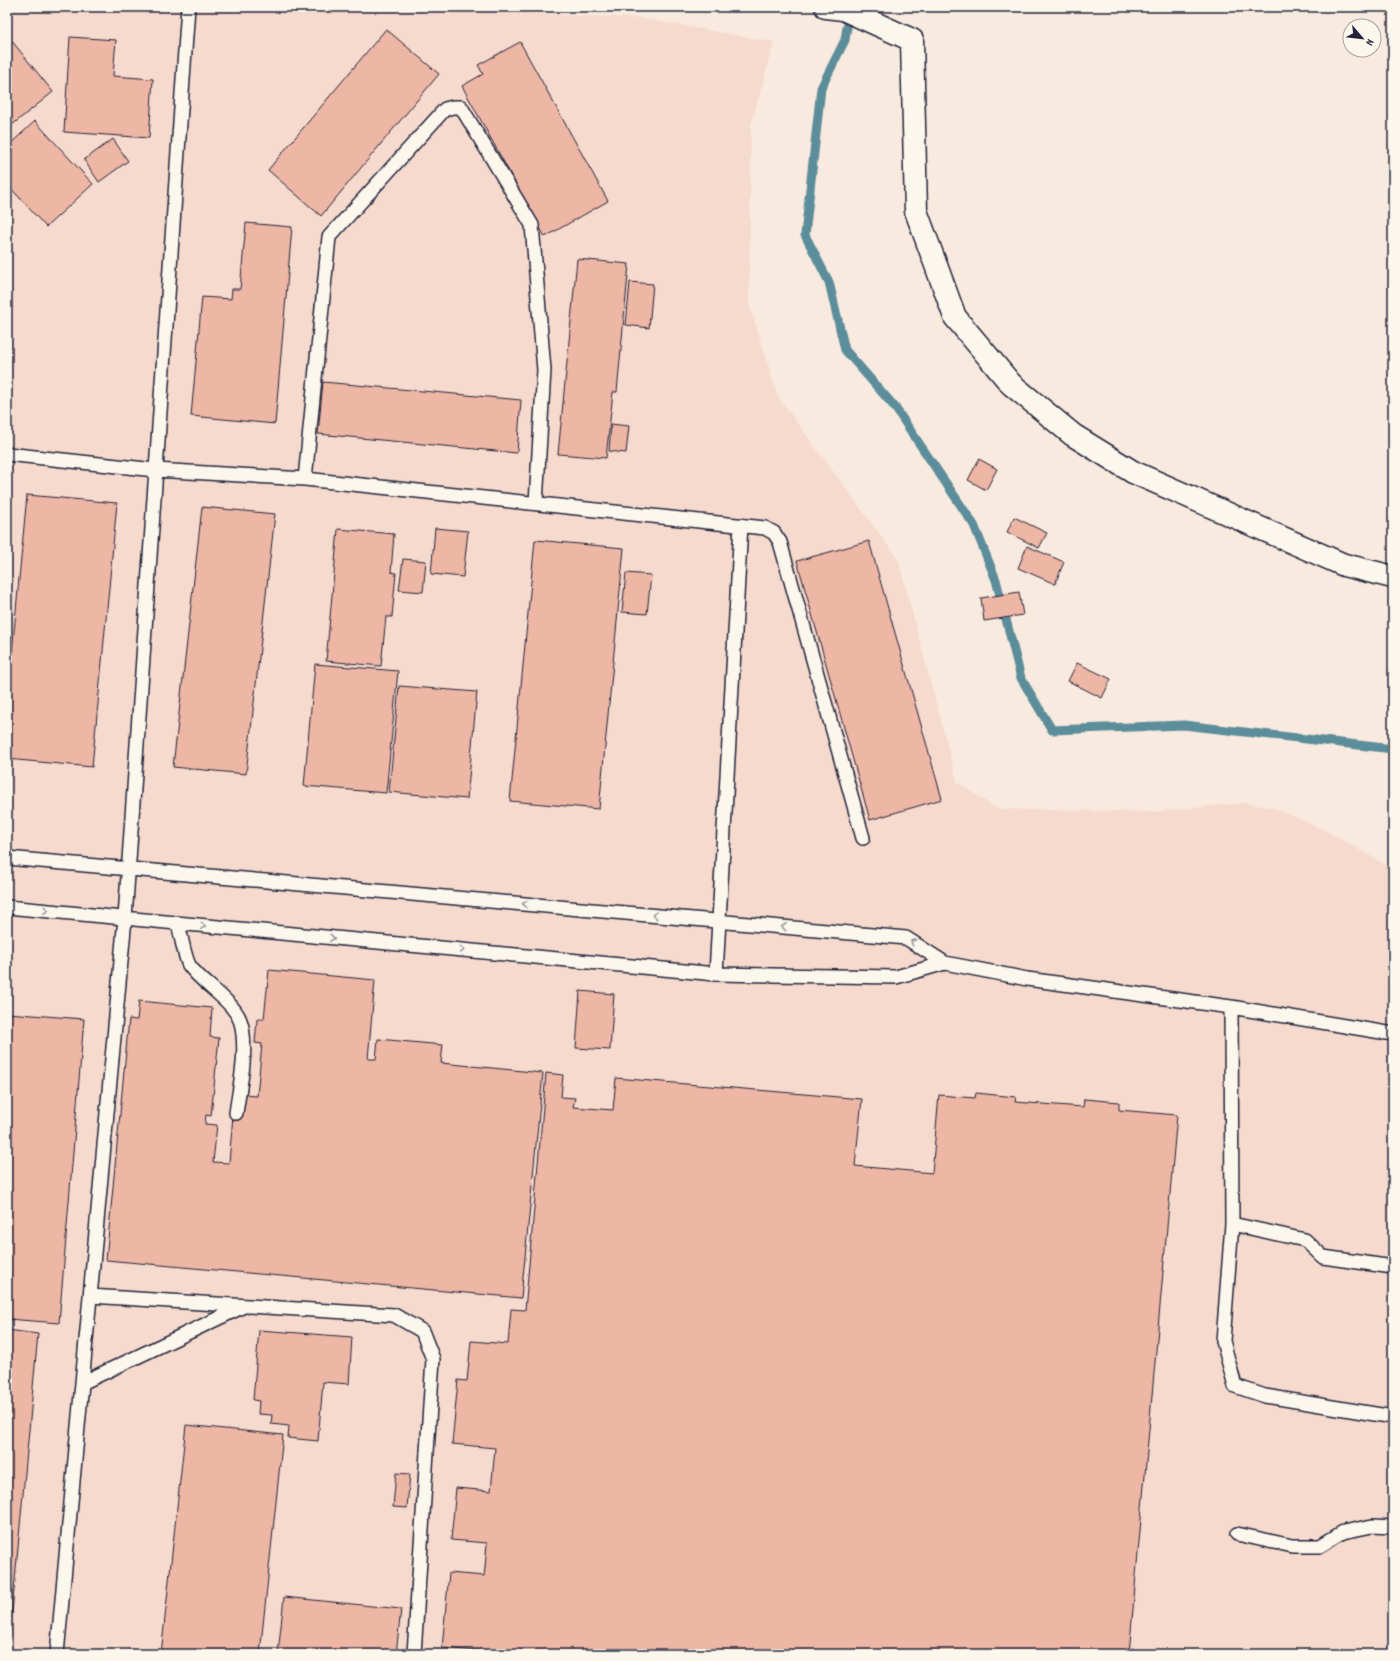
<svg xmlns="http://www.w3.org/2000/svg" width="1400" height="1661" viewBox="0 0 1400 1661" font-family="Dekko,sans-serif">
<rect width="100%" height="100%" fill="#f8eade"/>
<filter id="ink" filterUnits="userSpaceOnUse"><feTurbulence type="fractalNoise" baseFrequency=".025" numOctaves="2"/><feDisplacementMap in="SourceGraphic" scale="8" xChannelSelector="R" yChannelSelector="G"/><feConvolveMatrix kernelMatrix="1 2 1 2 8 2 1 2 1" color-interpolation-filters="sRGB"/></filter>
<g filter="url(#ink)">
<!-- built -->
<path fill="#f5dacd" d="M7,7H362L639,18L774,42L751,125L749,304L778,397L898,559L957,782L996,809L1151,812L1244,803L1275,808L1328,832L1393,869V1654H7Z"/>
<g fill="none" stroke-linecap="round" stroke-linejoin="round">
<!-- stream -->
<path stroke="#5c8d9b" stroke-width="9" d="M847,27L845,40L821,88L805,235L829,282L845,350L894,406L974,525L996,580L1021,678L1052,730L1184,725L1393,749"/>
</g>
<!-- building -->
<path fill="#eeb6a4" stroke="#22223b" d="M386,29L439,74L321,216L268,170Z
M7,35L53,92L7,129Z
M70,37L116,40L113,76L153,79L149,138L64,132Z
M520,42L608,201L545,237L462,86L483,74L478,65Z
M35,121L93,184L46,227L7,184V147Z
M113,139L128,161L99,182L84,160Z
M246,223L292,227L275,424L191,416L202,297L231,299L232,289H240Z
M577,259L629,264L617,392H613L606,458L558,454Z
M630,282L653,284L649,328L626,325Z
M323,382L521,400L517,453L318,434Z
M611,424L629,426L626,453L609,451Z
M979,459L997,469L986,490L968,480Z
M27,495L117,503L92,767L7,759V705Z
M202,507L275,514L246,774L173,767Z
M1014,517L1047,533L1039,548L1007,532Z
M435,528L468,531L463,577L431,574Z
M338,529L394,534L391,572L396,573L392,617H386L381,666L326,661Z
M535,540L624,548L599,809L510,801Z
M869,541L942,799L870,820L797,561Z
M1027,546L1064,562L1055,584L1018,568Z
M403,559L426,561L423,592L399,590Z
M626,573L651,575L647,614L622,612Z
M1019,592L1023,615L984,621L981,598Z
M1077,663L1111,679L1102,698L1068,681Z
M315,664L398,671L386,793L304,786Z
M399,686L477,692L467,799L389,792Z
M269,970L375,980L368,1059H376L378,1039L443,1045L441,1063L543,1073L521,1298L106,1260L129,1019L137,1020L139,1001L212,1008L210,1037L219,1038L211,1116L206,1115L205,1124L217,1125L213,1162L229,1163L233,1115L243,1095L257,1096L262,1044L255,1043L257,1019H264Z
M580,991L614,994L610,1050L576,1048Z
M7,1013L84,1019L59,1323L7,1319Z
M546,1073L563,1075L561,1097L575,1098L573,1107L613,1110L616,1078L862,1099L855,1166L932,1173L939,1095L975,1098L976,1093L1016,1097L1015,1102L1083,1107L1084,1099L1119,1102V1110L1177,1115L1129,1654H477L478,1651L442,1648L449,1573L484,1576L485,1568L487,1543L451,1540L456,1488L491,1491L495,1448L452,1444L458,1380L467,1381L471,1341L508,1344L511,1309L525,1310Z
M7,1330L38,1334L8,1654H7Z
M259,1330L352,1337L349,1384L323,1382L318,1441L288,1438L289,1426L271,1424L272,1415L258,1414L259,1401L253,1400Z
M186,1425L283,1435L260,1654H161Z
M396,1473L410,1474L407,1508L393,1507Z
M284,1597L401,1609L396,1654H278Z"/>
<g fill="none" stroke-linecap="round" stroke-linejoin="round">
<!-- service casing -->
<g stroke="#22223b" stroke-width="16">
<path id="service" d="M7,454L155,470L305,479L765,528L774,533L780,542L863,838
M305,479L329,237L445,109L453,107H461L532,225L544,370L536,503
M7,858L906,938L945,963L1027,979L1231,1007L1393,1034
M7,907L716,974L896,977L945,963
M178,923C181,935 184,955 189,965C203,986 238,1002 242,1027C247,1055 240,1085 236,1113
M716,974L741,525
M1231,1007L1232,1224L1223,1341L1235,1386L1265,1396L1393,1417
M1232,1224L1305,1240L1323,1257L1393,1267
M90,1296L394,1315L422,1331L433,1359L414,1654
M82,1383L242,1307
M1237,1534L1292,1546H1320L1343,1532L1372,1526L1393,1527
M57,1654L125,918L188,7"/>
</g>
<!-- minor casing -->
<g stroke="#22223b" stroke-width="25">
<path id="minor" d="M826,7L843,9L912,40L916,211L955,317L1011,384L1073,435L1133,472L1344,565L1393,577"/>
</g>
<!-- service -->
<use href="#service" stroke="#fbf7ec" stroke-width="13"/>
<!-- minor -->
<use href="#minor" stroke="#fbf7ec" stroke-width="22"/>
</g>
<!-- one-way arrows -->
<defs><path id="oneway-chevron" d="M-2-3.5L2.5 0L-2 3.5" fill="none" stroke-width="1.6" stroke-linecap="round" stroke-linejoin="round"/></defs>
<g stroke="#99979c">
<use href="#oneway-chevron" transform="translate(525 904) rotate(-175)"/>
<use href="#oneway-chevron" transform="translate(46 910) rotate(5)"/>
<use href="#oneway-chevron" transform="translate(655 915) rotate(-175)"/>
<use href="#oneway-chevron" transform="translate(203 926) rotate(5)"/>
<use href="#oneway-chevron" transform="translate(784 927) rotate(-175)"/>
<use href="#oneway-chevron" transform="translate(332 938) rotate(5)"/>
<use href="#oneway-chevron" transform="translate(913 942) rotate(-147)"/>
<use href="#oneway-chevron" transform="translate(462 950) rotate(5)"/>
</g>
</g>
<!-- margin -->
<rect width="1400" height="1661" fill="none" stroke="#fbf7ec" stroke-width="24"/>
<rect x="12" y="12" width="1376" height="1637" fill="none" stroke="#22223b" stroke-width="1.5" filter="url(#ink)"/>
<!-- north arrow -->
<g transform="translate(1362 38) rotate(118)"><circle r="19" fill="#fbf7ec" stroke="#a4a2a5"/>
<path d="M0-3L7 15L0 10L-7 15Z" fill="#22223b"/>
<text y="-6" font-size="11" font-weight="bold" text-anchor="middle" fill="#22223b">N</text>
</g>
</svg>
